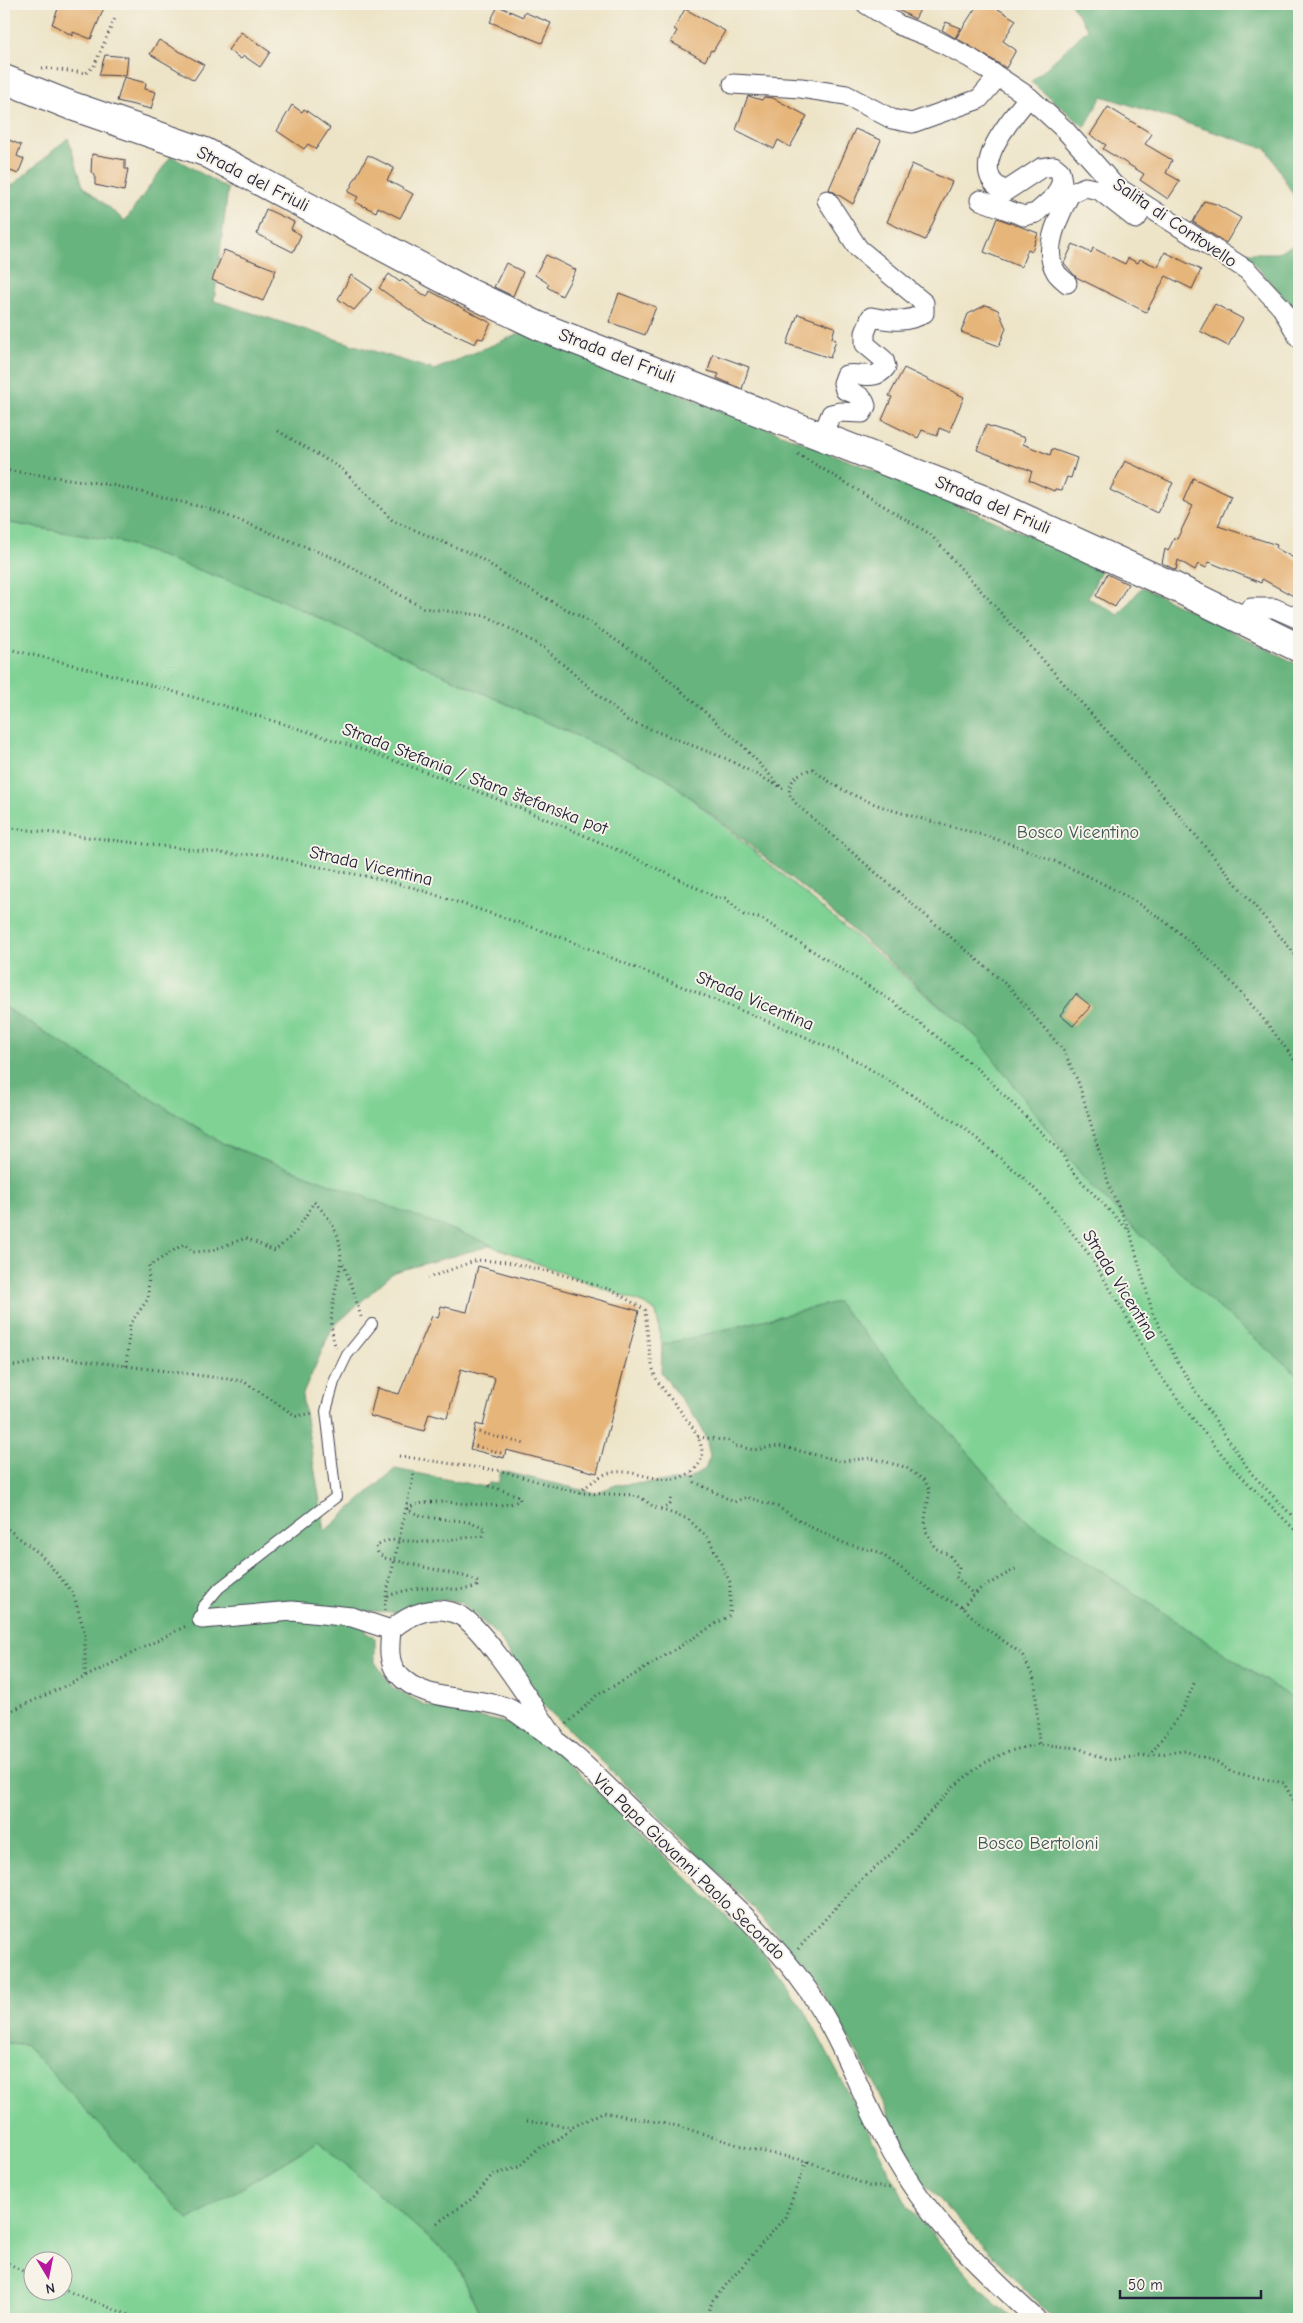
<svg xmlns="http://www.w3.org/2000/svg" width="1303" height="2323" viewBox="0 0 1303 2323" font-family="'Comic Neue',sans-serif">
<rect width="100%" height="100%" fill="#f7f3e8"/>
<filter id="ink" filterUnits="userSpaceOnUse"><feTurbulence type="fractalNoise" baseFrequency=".02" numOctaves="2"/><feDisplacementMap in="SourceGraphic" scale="10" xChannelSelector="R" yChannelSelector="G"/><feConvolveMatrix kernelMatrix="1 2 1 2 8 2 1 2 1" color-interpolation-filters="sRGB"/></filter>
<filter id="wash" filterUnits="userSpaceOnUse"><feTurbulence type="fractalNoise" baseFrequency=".0096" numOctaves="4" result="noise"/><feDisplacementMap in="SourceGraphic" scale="20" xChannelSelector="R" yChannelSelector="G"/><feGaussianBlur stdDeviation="1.12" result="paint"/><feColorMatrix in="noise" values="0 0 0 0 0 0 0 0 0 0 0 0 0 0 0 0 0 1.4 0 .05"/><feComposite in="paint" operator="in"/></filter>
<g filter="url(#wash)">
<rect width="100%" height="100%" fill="#ede4c7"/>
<!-- green -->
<path fill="#7fd294" stroke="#507a68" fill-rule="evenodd" d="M4,522L122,542L276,598L664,776L978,1038L1088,1183L1203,1294L1299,1376V1703L1030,1524L837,1302L662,1345L656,1312L647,1305L224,1144L4,1007Z
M4,2043L25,2044L188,2220L319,2141L456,2262L482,2319H4ZM32,2260H62V2290H32Z"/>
<!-- forest -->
<path fill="#67b47e" stroke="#446b5c" d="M1071,4H1299V205L1267,149L1102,96L1085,127L1031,82L1088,29Z
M68,138L83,186L125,221L171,156L228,189L214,301L434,370L523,332L855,463L1103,566L1088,598L1119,615L1142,587L1299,665V1376L1203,1294L1088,1183L978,1038L812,895L664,776L276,598L122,542L4,522V188L8,189Z
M1299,242V314L1244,253H1277Z
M4,1007L224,1144L493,1245L394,1272L332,1328L302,1396L325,1531L395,1469L485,1487L489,1483L498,1484L501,1471L595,1493L616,1485L687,1480L705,1469L710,1457L707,1442L700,1425L661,1372L662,1345L837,1302L1030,1524L1299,1703V2319H1053L922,2181L867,2070L808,1969L743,1897L540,1702L499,1637L461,1602L435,1599L397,1612L368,1611L365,1632L375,1638V1662L392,1687L425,1705L519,1726L544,1740L757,1945L804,2009L908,2207L990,2299L1013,2319H482L456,2262L319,2141L188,2220L25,2044L4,2043Z"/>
<g id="blocks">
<!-- building -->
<path fill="#e6b57a" d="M60,4H95L104,8L91,39L73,32V36L52,24Z
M887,4H923L915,19Z
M978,4H990L1016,20L1003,41L1016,50L1006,68L956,38Z
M498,6L523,17L524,12L551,23L542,43L490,22Z
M685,9L725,31L713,51L711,50L705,61L671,42L677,31L674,29Z
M946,22L961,28L955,38L942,30Z
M241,32L270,52L260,67L244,56L241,59L228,50Z
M159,40L204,65L194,80L150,54Z
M105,55L128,57L126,76L99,75Z
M124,77L146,83L145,89L156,92L151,109L117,101Z
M748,96L762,100L764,97L773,98L807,116L790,147L778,140L774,149L736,130Z
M292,105L302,112L304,109L330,128L316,149L308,144L304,149L277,131Z
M1108,107L1152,134L1145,144L1172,160L1166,173L1180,181L1168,199L1140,180L1144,174L1103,149L1106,145L1090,135Z
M855,129L881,140L853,204L829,189Z
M4,138L21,145L17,156L24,159L18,174L11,171L4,186Z
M92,154L125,160V169H128L124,191L95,185V174L91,172Z
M368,155L394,168L387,180L413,194L400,218L378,207L376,212L355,202L358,197L348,192Z
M912,164L952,182L925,240L887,222Z
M1204,201L1216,204L1241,218L1226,243L1193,222Z
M266,209L294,222L291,229L301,235L293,252L257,234Z
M997,218L1038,233L1032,251L1028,249L1021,267L984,252Z
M1073,244L1091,253L1093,248L1125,264L1128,258L1138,263L1140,259L1158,267L1165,252L1201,270L1192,289L1166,276L1146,312L1076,277L1064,263Z
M224,250L276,270L263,301L212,280Z
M546,255L576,270L562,296L547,287L549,284L535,275Z
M506,263L523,272L513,296L494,287Z
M389,274L400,282L402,280L427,297L430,291L491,323L483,339L478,338L475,344L427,322L379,288Z
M351,275L372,289L354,310L338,299Z
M619,293L656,307L645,335L609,322Z
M1215,304L1243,319L1228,346L1200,331Z
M986,305L998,310L1006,328L999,346L961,332L968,314Z
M798,314L835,327L832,338L836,340L830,358L787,344Z
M713,354L749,367L742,389L717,378L719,374L708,371Z
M904,368L964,397L949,432L939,428L937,436L922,430L918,438L882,420L892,397L889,396Z
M986,425L1025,438L1023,444L1050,455L1052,449L1077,458L1071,478L1067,477L1062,490L1055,489L1054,491L1029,480L1032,471L977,450Z
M1125,461L1173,483L1157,513L1110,490Z
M1193,478L1231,496L1218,526L1277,545L1276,548L1299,561V599L1262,579L1261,583L1209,562L1206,568L1198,564L1195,570L1178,560L1176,570L1162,563L1165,549L1168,551L1174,538L1177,539L1193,506L1183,501Z
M1107,574L1128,584L1115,607L1096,596Z
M1076,994L1091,1006L1073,1026L1060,1015Z
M478,1266L639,1311L597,1473L506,1450L504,1458L470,1449L476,1424L483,1426L495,1378L461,1369L447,1418L429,1413L424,1431L370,1416L377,1388L399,1394L432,1316L438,1318L441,1306L467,1312Z"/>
</g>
</g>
<g filter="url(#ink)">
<use href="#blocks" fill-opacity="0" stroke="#403f50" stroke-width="1"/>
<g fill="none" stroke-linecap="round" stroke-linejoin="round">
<!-- lane casing -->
<g stroke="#403f50" stroke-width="12">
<path id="lane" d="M202,1619V1608L219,1588L336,1497L326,1411L334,1382L347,1355L372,1324"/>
</g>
<!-- street casing -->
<g stroke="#403f50" stroke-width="21">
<path id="street" d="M866,4L899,25L932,38L970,58L1029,97L1065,130L1114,185L1247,270L1282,308L1299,338
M733,84L801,88L846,95L892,119L912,123L979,99L998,77
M980,200L1024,216L1036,213L1055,196L1062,182L1060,171L1054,166L1041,168L1006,191C962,173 1012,118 1029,97
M1067,283C1064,280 1058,276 1056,272C1041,249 1060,215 1070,194L1085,187L1099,190L1136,219L1145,205
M822,436L831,414L840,412L862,413L866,406C863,395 855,394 845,390L843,383L846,375C861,372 875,382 886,367L884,360L865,344V333L871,317C890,321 908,323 924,313V303L858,248L827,200
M1238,618L1251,608H1274L1299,619
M202,1619L292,1611L352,1617L391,1630
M555,1738C536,1711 486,1630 461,1616C437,1603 410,1613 391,1630C390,1643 387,1661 397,1673C423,1704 474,1695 508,1708C515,1711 522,1717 528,1721C573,1749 609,1789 647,1825C702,1877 764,1927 808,1990C846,2045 865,2109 899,2165C934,2225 985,2272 1036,2319"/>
</g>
<!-- secondary casing -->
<g stroke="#403f50" stroke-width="30">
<path id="secondary" d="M4,79L72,106L205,152L464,290L539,326L982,499L1175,587L1299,648"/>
</g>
<!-- path -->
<path stroke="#403f50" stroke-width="3" stroke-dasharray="1 4" stroke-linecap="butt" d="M42,68L86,73L94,66L116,16
M278,431L342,469L393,521L477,556L517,583L583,618L651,664L743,746L781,787
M798,454L930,534L1137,765L1299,959
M4,470L112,485L210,509L339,560L423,608L487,616L543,647L627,720L727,759L784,789
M4,648C252,707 489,782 717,898H725L744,915L762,919L892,1001L980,1071L1061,1152L1068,1165L1083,1183L1130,1232L1153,1314L1177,1361L1204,1404L1252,1474L1299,1523
M4,827L236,855L264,854L295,862L374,878L415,888L558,936L801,1035L857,1061L963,1127L1026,1180L1050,1205L1088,1253L1120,1305L1156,1370L1189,1414L1234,1469L1299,1534
M1129,1229L1110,1188L1079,1084L1064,1051L1010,988L797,805L789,794C790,778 798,773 813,769C861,812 944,821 1005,842C1056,860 1113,885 1157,916C1210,953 1263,1014 1299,1067
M343,1264L352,1286L361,1317
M4,1364L16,1366L57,1357L243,1381L296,1416L314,1413
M126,1366L130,1324L148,1299L149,1266L184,1244L193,1252L210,1251L246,1238L275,1251L296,1232L314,1202C371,1256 316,1293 336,1348
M474,1431L525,1444
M698,1437L730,1441L736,1446L754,1450L779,1446L841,1461L871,1458L905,1467L924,1480L930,1490L925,1519L926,1531L935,1548L949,1555L959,1568L956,1577L974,1595
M471,1445L505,1454
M399,1456L501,1471L578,1493C586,1487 595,1479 603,1475C630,1463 660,1489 686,1475C731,1452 668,1403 656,1378C649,1363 647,1327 645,1310L612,1290L560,1274L507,1262L477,1260L428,1278
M692,1472L695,1482L734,1502L747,1497L778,1507L809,1526L846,1544L879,1552L933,1592L962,1607L980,1624L1022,1654L1035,1681L1039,1744
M579,1493L635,1495C648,1499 656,1516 670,1504L672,1497
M4,1526L41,1555L73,1593L85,1634V1677
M386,1597L414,1473
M962,1607L980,1589L1017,1568
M385,1610L386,1597C400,1591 418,1587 433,1588C447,1588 464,1592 477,1586L478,1582L467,1577L385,1558L378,1553L376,1546L390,1540L425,1542L483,1536L485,1528C461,1515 429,1524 407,1509C434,1491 493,1515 520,1500L519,1496L487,1485
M4,1714L85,1677L186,1626
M567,1724L597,1695L634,1675L730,1615V1582L709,1539L688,1519L660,1509
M1152,1752L1181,1714L1195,1681
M798,1949L860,1881L890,1855L953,1787L982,1764L1009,1751L1039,1744L1078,1748L1107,1760L1185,1751L1217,1762L1231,1772L1284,1783L1296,1806L1299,1807
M527,2121L572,2127
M437,2223L473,2198L492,2175L519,2167L537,2149L558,2140L573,2127L603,2112L678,2126L751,2149L807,2161L869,2186L893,2188
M4,2261L32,2276
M62,2289L139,2319
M705,2319L713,2300L785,2217L807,2161"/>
<!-- lane -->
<use href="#lane" stroke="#fff" stroke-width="10"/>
<!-- street -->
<use href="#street" stroke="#fff" stroke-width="19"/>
<!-- secondary -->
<use href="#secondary" stroke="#fff" stroke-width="28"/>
</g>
</g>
<g text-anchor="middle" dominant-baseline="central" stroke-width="4" stroke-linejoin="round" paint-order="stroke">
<!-- street labels -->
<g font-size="18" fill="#22223b" stroke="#f7f3e8">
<text transform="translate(253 179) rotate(27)">Strada del Friuli</text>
<text transform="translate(1175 223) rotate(34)">Salita di Contovello</text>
<text transform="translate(617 356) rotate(21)">Strada del Friuli</text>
<text transform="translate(993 505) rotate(23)">Strada del Friuli</text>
<text transform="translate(475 779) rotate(21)">Strada Stefania / Stara štefanska pot</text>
<text transform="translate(371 866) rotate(13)">Strada Vicentina</text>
<text transform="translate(755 1001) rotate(23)">Strada Vicentina</text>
<text transform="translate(1120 1285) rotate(58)">Strada Vicentina</text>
<text transform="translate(689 1867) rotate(44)">Via Papa Giovanni Paolo Secondo</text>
</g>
<!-- park labels -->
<g font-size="18" fill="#3e5756" stroke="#f7f3e8">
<text x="1078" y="832">Bosco Vicentino</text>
<text x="1038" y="1843">Bosco Bertoloni</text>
</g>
</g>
<!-- margin -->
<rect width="1303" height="2323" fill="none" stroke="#f7f3e8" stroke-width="20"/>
<!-- north arrow -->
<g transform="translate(48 2276) rotate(170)"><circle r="24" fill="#f7f3e8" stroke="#a29fa3"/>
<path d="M0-4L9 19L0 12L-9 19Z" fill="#b5179e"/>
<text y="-8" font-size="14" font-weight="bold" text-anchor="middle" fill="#22223b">N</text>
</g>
<!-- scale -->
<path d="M1120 2290v8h141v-8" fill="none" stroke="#22223b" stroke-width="2.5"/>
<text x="1128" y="2290" font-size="15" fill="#22223b" stroke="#f7f3e8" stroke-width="4" paint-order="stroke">50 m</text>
</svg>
